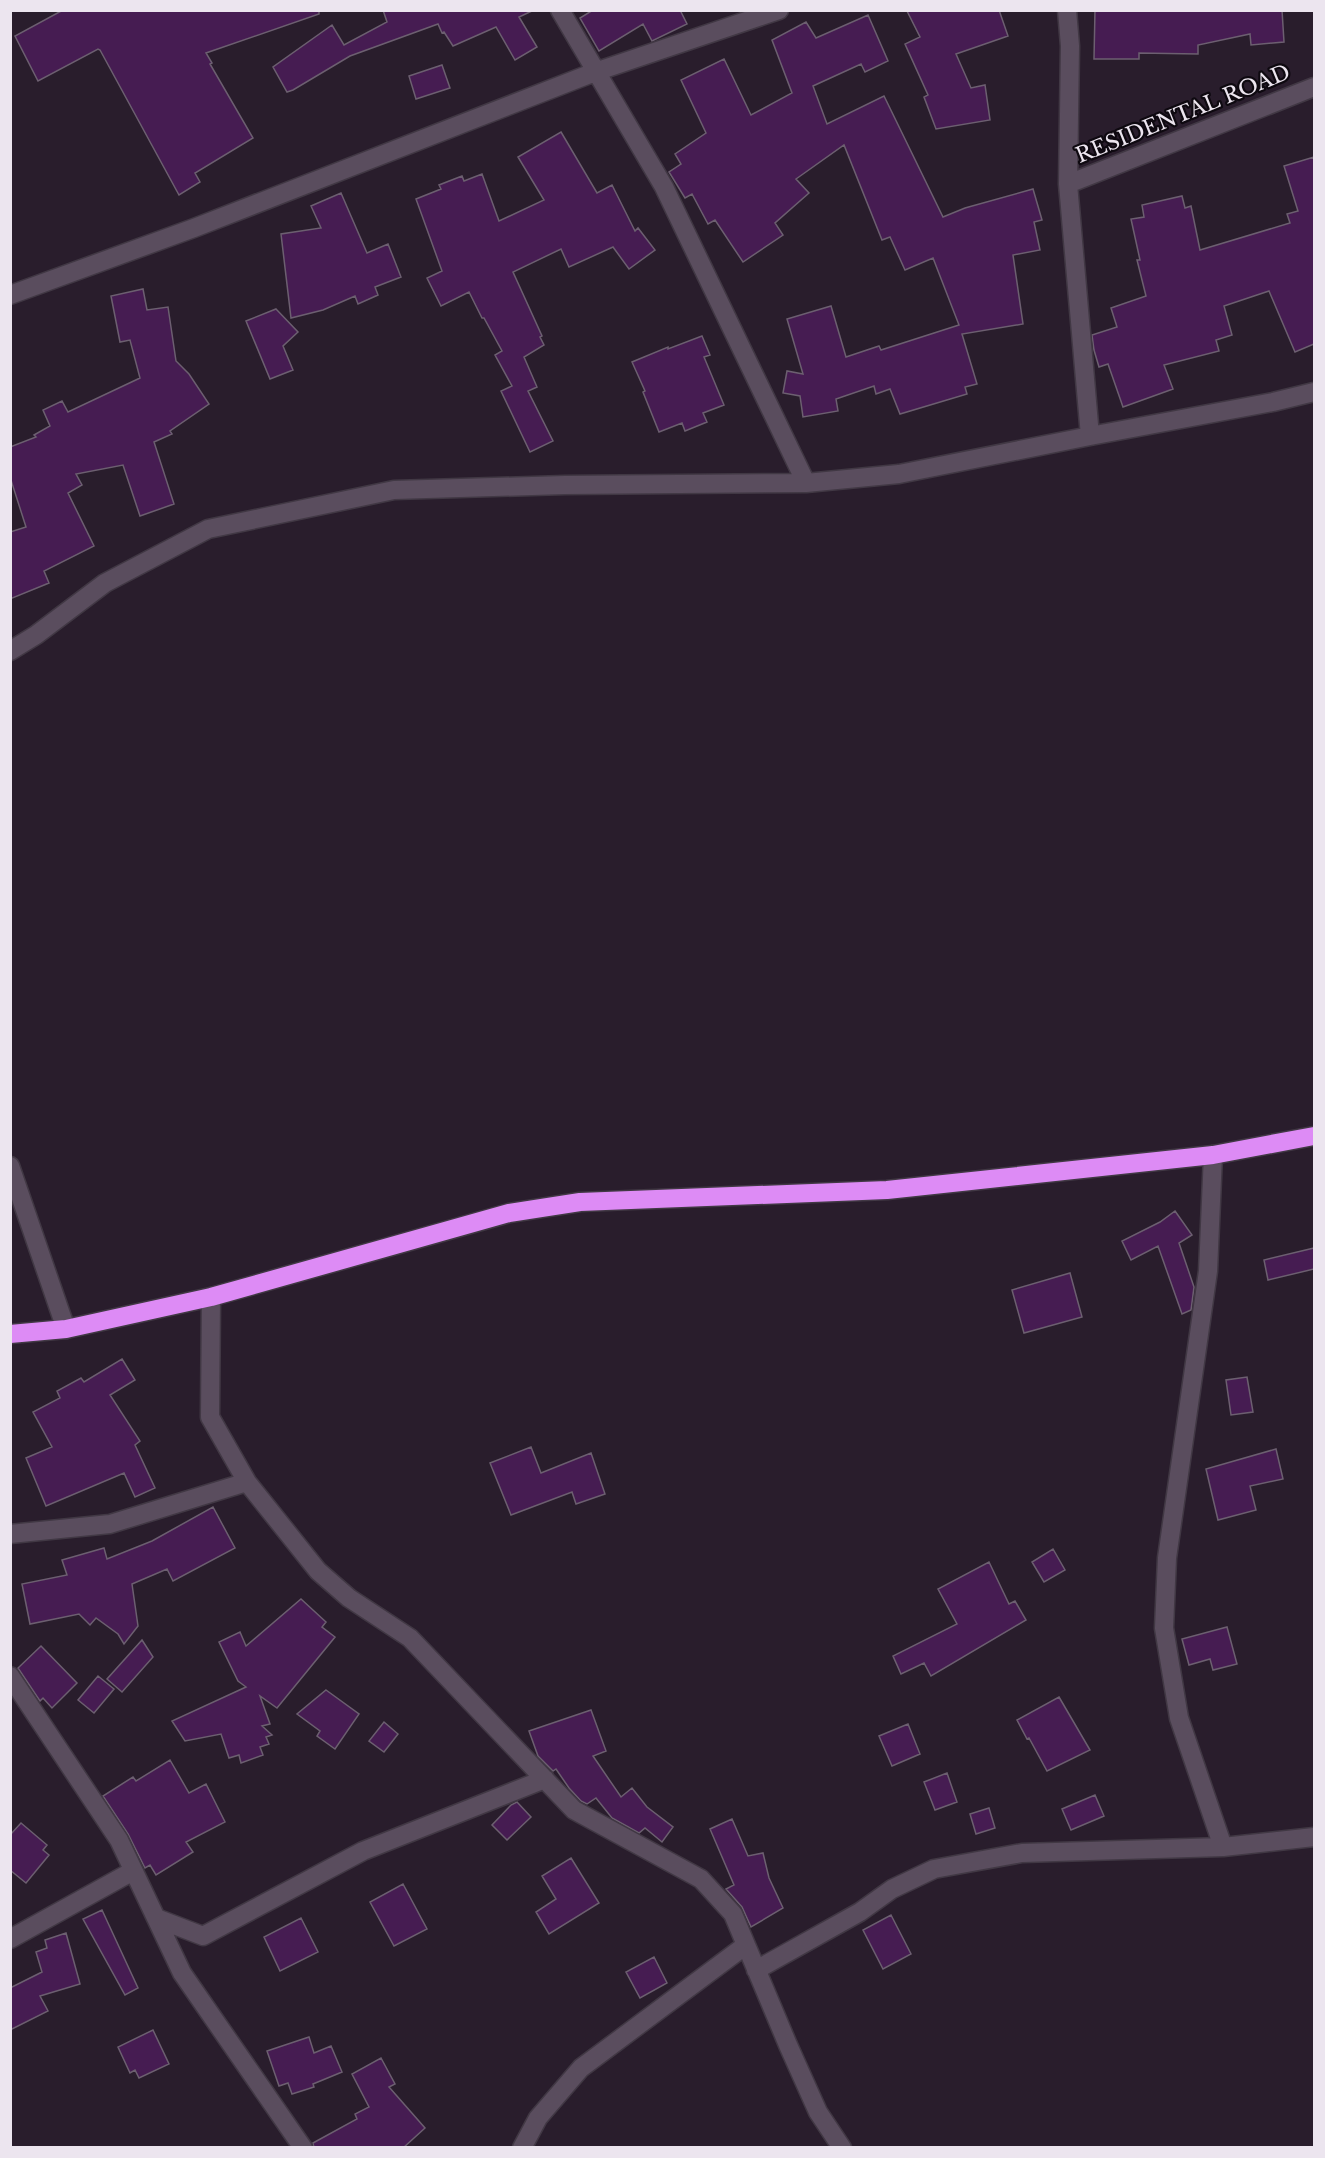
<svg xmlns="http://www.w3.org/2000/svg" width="1325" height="2158" viewBox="0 0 1325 2158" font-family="'Libre Baskerville',serif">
<rect width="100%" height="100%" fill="#291d2c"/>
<!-- building -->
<path fill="#461c52" stroke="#6c5f70" stroke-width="1.5" d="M63,10H319V14L206,53L212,63L210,64L253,138L195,173L200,182L179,195L100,50L98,49L38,81L15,36Z
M383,10H534L519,17L537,47L515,60L496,27L453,46L444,32L442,33L438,24L350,56L293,90L287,92L273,67L332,25L344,45L387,22Z
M593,10H680L687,24L652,41L643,24L599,51L580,18Z
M999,10L1008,36L956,54L971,88L985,85L990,120L936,129L924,97L928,95L905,44L920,37L907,11Z
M1095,10H1282L1284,42L1251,45L1250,34L1198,45V54L1139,53V59H1094Z
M868,15L888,61L865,72L861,64L813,86L827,124L884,96L943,217L965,208L1033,189L1042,220L1034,222L1040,250L1013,255L1023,324L962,334L977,384L965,387L967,394L900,414L890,389L876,394L874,386L836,399L838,411L803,417L800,396L783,393L787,371L803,374L787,319L831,306L846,357L879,346L881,350L959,325L933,258L905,270L890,237L882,240L844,145L796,179L809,193L775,223L783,235L743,262L715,220L708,224L692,194L685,198L669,172L681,164L675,154L706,133L681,80L724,59L751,115L792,93L772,40L806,22L816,38Z
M442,65L450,88L416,99L409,76Z
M561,132L597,193L612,185L635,231L638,228L655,250L629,269L613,247L569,267L561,249L513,272L542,336L540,337L544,345L524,357L537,387L528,391L553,441L530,452L501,391L512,386L495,355L502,351L484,318H482L469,292L441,306L427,278L442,271L416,199L441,189L439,185L462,176L464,181L482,174L499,221L544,200L518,157Z
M1314,157V344L1295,352L1269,291L1224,306L1232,335L1216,340L1219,351L1164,365L1173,389L1123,407L1108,364L1099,367L1094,350L1092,335L1117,327L1111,308L1146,296L1137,260H1140L1131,219L1144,217L1142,205L1182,196L1185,208L1191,206L1200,250L1290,223L1287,214L1298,211L1284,166Z
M341,193L367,253L388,244L401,277L375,287L378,295L358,304L355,296L323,310L291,318L281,234L321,228L311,206Z
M143,289L147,310L168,307L176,361L189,374L209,404L170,431L172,434L154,442L174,504L140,516L123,465L76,474L82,485L68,493L94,546L44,571L49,583L10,599V532L26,527L10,477V447L36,437L34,435L50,426L43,410L62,401L68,412L140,378L130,340L120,342L111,296Z
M276,309L298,332L283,346L293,370L270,379L246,321Z
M702,336L710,355L704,357L724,405L703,413L707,422L685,431L682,423L659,432L643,392L645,391L632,362L668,347V349Z
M1175,1211L1192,1235L1179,1243L1194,1287L1191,1310L1182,1314L1158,1246L1131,1260L1122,1241L1160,1222Z
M1314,1248V1269L1268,1280L1264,1260Z
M1070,1273L1082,1317L1024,1333L1012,1290Z
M122,1359L135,1380L110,1395L140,1441L135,1445L155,1488L135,1497L124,1473L46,1506L26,1458L52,1447L33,1412L60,1398L57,1391L81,1378L84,1382Z
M1247,1377L1253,1412L1231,1415L1226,1380Z
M531,1447L541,1473L591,1453L605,1494L576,1504L572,1492L511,1515L490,1463Z
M1276,1449L1283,1479L1250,1486L1256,1510L1218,1520L1206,1469Z
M213,1507L235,1548L173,1581L167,1569L132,1584L138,1626L124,1644L118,1634L96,1618L90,1625L79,1614L30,1624L22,1584L67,1575L62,1560L104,1548L107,1559L152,1541Z
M1053,1549L1065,1570L1044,1582L1032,1562Z
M989,1562L1009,1604L1015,1601L1026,1620L931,1676L924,1663L901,1674L893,1656L957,1624L938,1589Z
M301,1599L326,1622L322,1627L335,1637L277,1708L260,1696L270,1724L262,1726L272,1735L266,1737L269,1744L260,1747L263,1755L241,1763L239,1755L229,1758L221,1734L185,1741L172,1721L246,1687L238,1681L219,1642L240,1632L246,1646Z
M1227,1627L1237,1664L1213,1670L1210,1659L1189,1665L1182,1639Z
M142,1640L153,1657L122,1692L107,1679Z
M41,1646L77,1683L52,1708L43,1698L40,1701L18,1668Z
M98,1676L114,1689L94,1713L78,1700Z
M326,1690L359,1714L335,1749L317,1736L320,1731L297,1714Z
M1059,1697L1090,1750L1047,1771L1029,1738L1027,1739L1017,1720Z
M591,1710L606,1751L593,1756L621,1797L632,1788L647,1807L673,1827L662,1842L645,1828L639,1833L612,1818L596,1798L587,1804L581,1801L569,1788L556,1769L553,1771L538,1756L529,1731Z
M384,1722L398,1734L384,1752L369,1741Z
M908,1724L920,1754L892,1766L879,1736Z
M170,1760L189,1793L206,1784L225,1822L186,1842L193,1852L156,1875L150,1865L145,1868L128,1834L103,1796L133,1777L136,1781Z
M947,1773L957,1802L935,1810L924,1782Z
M1095,1795L1104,1816L1071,1830L1062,1809Z
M517,1802L531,1817L507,1840L492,1825L511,1805Z
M989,1808L995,1828L976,1834L970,1814Z
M732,1819L748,1856L763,1853L769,1878L783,1908L751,1927L742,1907L726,1889L734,1885L710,1829Z
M21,1823L47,1845L43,1850L49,1855L26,1883L10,1870V1835Z
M571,1858L599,1903L549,1934L536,1912L556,1899L542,1876Z
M403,1884L427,1929L394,1946L370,1902Z
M102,1910L138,1988L125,1995L83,1919Z
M891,1915L911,1954L883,1969L863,1930Z
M301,1918L318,1952L280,1971L264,1937Z
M66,1933L80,1984L40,1996L48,2011L10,2030V1988L42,1972L36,1952L47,1948L45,1940Z
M654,1957L667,1983L640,1998L626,1972Z
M153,2030L169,2064L139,2078L135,2070L130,2073L118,2047Z
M309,2037L314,2053L331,2046L342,2072L313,2084L314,2087L292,2094L288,2083L279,2086L267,2051Z
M381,2058L395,2084L389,2087L425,2128L403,2148H314L313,2143L357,2119L355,2114L369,2107L352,2074Z"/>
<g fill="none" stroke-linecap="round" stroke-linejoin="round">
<!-- minor casing -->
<g stroke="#413844" stroke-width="21">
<path id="minor" d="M560,10L664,187L806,483
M1067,10L1070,46L1068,184L1090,436
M1068,184L1314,87
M10,295L194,228L595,72L779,10
M10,651L36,635L105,583L208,529L394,490L565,485L806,483L899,474L1090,436L1273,402L1314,392
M1213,1155L1208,1271L1167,1558L1164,1628L1179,1718L1223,1847
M10,1166L66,1329
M211,1297L210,1417L247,1482L318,1571L349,1598L410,1638L574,1810L701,1879L733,1914L788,2045L818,2112L842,2148
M10,1534L110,1524L247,1482
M10,1676L119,1840L182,1973L303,2148
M156,1918L203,1936L363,1851L545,1779
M10,1939L133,1871
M756,1970L860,1912L892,1889L934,1869L1022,1853L1223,1847L1314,1837
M522,2148L538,2118L581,2068L746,1945"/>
</g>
<!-- highway casing -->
<g stroke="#413844" stroke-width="21">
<path id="highway" d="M10,1334L66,1329L211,1297L509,1213L580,1202L887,1190L1213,1155L1314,1136"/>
</g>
<!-- minor -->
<use href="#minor" stroke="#5a4d5e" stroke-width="18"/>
<!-- highway -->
<use href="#highway" stroke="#dd8bf5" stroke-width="18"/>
</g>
<g text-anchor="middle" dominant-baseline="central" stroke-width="4.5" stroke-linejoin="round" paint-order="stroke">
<!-- street labels -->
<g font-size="21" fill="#ece5ef" stroke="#0e0910">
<text transform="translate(1183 114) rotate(-22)">RESIDENTAL ROAD</text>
</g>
</g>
<!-- border -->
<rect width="1325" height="2158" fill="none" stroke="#ece5ef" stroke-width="24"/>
</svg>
